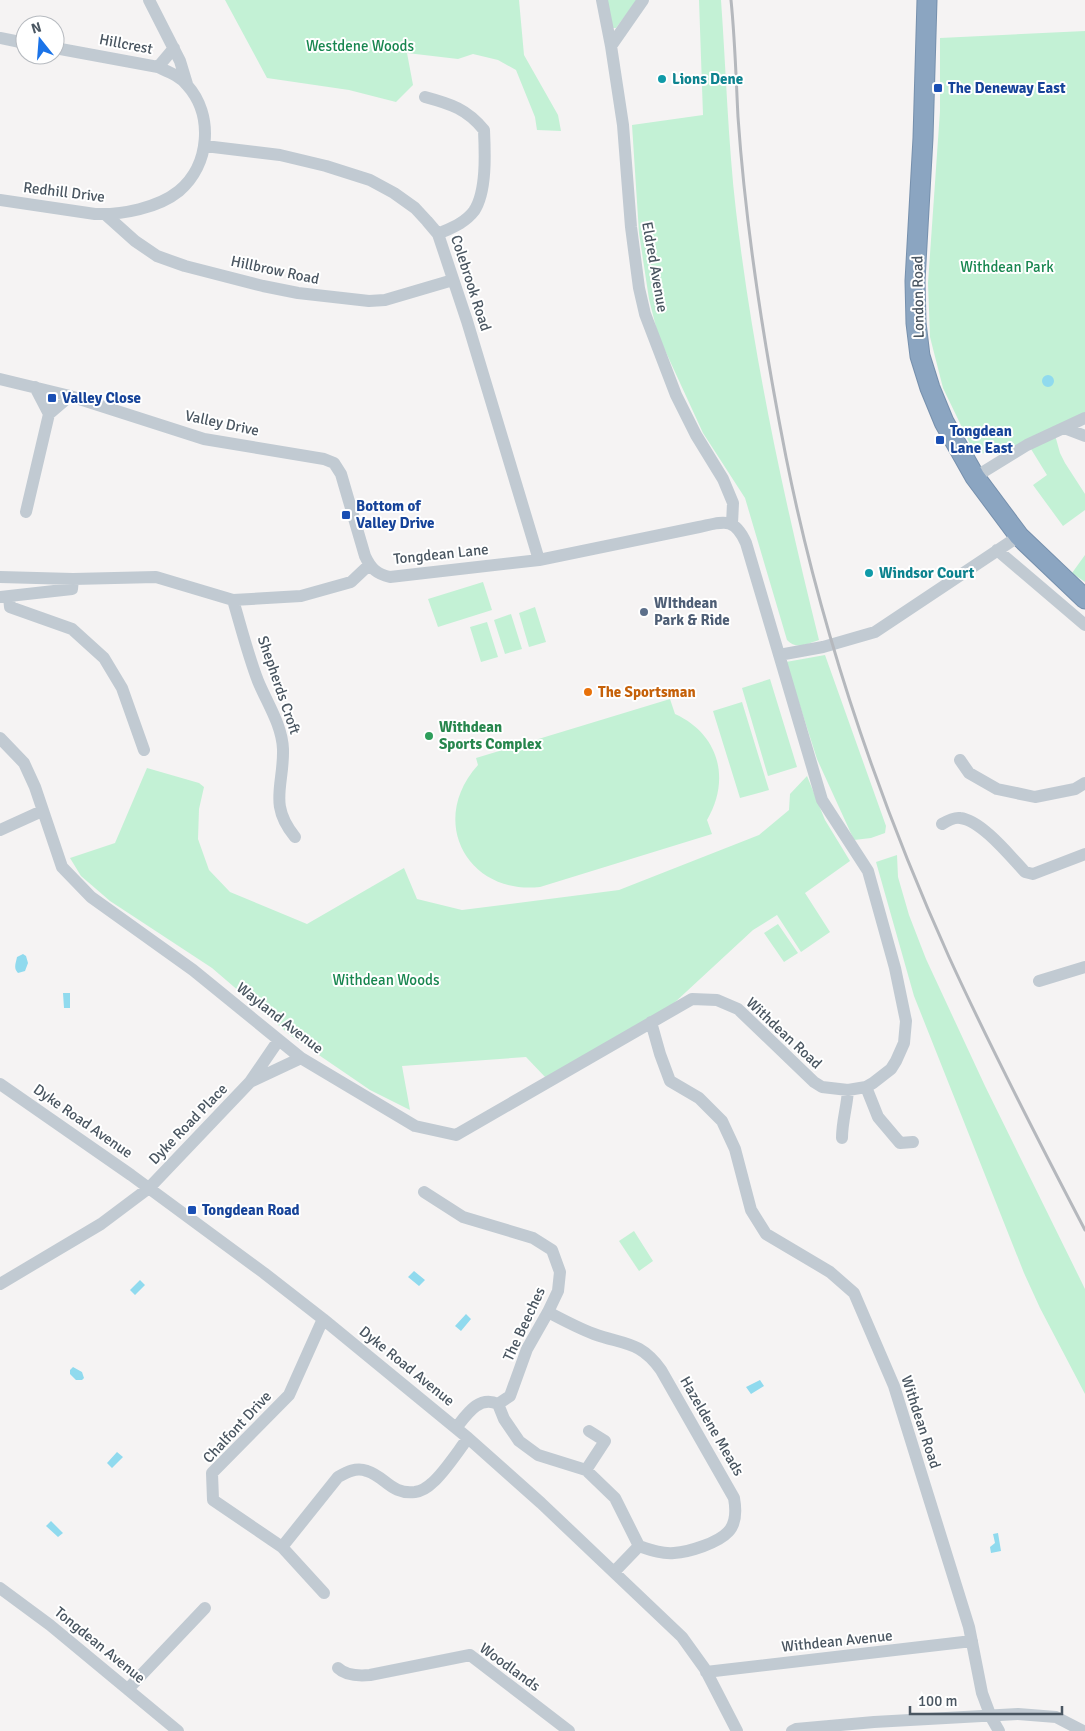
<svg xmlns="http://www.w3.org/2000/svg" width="1085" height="1731" viewBox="0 0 1085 1731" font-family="Signika,sans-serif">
<rect width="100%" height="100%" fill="#f5f3f3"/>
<!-- green -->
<path fill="#c3f1d5" d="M225,0H519L524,55L558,115L561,131L537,130L535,117L516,70L498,60L473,54L458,59L407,53L413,85L396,102L349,90L267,78Z
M607,0H637L616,28H613Z
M699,0H721C726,70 728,141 736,211C753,356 784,499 819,640C807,644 796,650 787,640L745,498L703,433L658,335L649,299L639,233L632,125L703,115Z
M1085,31V414L999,455L981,453L970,444L943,388L930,337L928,283L940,111V38Z
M1055,435L1060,453L1065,463L1085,494V510L1063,526L1033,485L1047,475L1031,449Z
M1085,555V582L1072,573Z
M483,582L492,610L438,627L428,599Z
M535,607L546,642L529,647L519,613Z
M511,614L522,649L505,654L494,620Z
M487,622L498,657L481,662L470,627Z
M825,655L886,826L885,833L871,838L854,840L817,759L786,662Z
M770,679L797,767L768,776L742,688Z
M670,699L675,714C719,734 731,779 707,820L712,834L540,887C466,895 428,820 478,765L476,758Z
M742,702L769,790L740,798L713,711Z
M147,768L199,783L204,787L199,809L198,839L209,870L230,892L307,924L404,868L417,899L462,910L619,890L759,835L789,810L790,794L807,776L825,820L850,861L805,893L830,932L801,952L777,915L753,930L673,1004L546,1078L526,1057L402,1066L410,1110L370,1090L291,1036L212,968L110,901L81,876L70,858L115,843Z
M897,855L898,877L909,915L926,959L985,1086L1085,1289V1394L1040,1308L1024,1273L914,996L876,862Z
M778,924L798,953L784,962L764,933Z
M634,1231L653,1261L639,1271L619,1241Z"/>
<!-- water -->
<path fill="#90daee" d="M1042 381a6 6 0 1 1 12 0a6 6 0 1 1-12 0Z
M23,954L26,956L28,963L25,971L18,973C13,968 16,963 17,957Z
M63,993H70V1008H64Z
M414,1271L425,1280L419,1286L408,1277Z
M140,1280L145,1285L135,1295L130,1290Z
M466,1314L471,1319L461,1331L455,1326Z
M73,1367L82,1372L84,1378L82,1380H76L70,1374V1370Z
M760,1380L764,1386L751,1394L746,1387Z
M117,1452L123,1457L112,1468L107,1463Z
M51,1521L63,1533L58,1537L46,1526Z
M998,1533L1001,1551L991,1553L990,1547L995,1543L993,1534Z"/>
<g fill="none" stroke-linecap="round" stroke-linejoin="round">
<!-- highway casing -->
<g stroke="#7690ad" stroke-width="21">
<path id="highway" d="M927,0L923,138L915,281L916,323L920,356L930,388L944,422L975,477L1019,536L1085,599"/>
</g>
<!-- minor -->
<path stroke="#c1cad2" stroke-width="12" d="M149,0L180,61L187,84
M602,0L611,46L623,125L631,227L639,288L645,314L676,395L696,435L723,479L733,503L732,524
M0,38L25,43
M611,46L643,0
M158,67L174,48
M425,97C451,104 467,109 484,130C485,152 487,192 474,211C465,223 451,228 438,234
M205,146L280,155L326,166L370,180L394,193L415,208L427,221L438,234L467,321L539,560
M0,200L95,214C122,215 158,208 179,191C210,165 214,115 187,85C180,76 169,72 158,67L55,48
M106,215L135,241L157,256L185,266L263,286L298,293L369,301L385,300L453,280
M0,379L70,396L204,439L324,459L334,463L341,474L365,556C371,569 377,574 390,577L539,560L699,527C723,522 734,516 746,543L822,800L868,871L895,968L906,1021L904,1043L896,1061L891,1069L873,1083L866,1087L848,1090L822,1087L814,1082L738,1009L717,1000L692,999L456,1135L415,1126L301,1058L193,970L91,897L62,867L35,787L24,763L0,738
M35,387L49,414
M1064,428L1085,436
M975,477L1027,445L1085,418
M26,512L49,414L70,396
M997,550L1085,625
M0,577L73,579L156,577L233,600L301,596L351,582L369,565
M0,597L72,589L73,579
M9,597L10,607L72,629L104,658L122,688L144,750
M233,600C241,627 248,655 258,681C267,703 282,725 283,749C284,786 268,804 295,837
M779,655L823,647L875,632L1019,536
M960,760L969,773L997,789L1035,797L1075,789L1085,783
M942,824C947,821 954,817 960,818C981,820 1010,856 1025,872L1033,874L1085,854
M0,830L42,811
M1039,981L1085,967
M651,1022L660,1054L670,1081L699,1098L722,1121L735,1149L751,1210L766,1234L830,1272L854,1293L894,1386L969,1627L982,1693L991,1717L999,1731
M278,1041L250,1082L301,1058
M0,1084L131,1175L264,1273L323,1319L468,1438L541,1503L682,1637L705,1669L737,1731
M866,1087L878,1117L900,1143L913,1142
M842,1138C842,1121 847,1107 848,1090
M424,1192L463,1217L533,1238L552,1250L560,1272L558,1291L548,1312L527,1349L510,1396L498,1404C479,1395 467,1414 456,1428
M0,1284L101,1224L149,1188L250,1082
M323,1319L289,1395L212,1473L213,1500L282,1547L338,1477C347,1472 356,1467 367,1471C386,1477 391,1495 415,1492C421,1491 427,1488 432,1483C444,1473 458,1451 468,1438
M498,1404L504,1419L519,1441L538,1455L586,1470L615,1498L639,1546C651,1550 662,1554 674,1553C689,1552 718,1543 728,1532C737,1523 736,1509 734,1498L661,1370C640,1341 625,1345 594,1334C578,1328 563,1320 548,1312
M586,1470L605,1441L589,1431
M282,1547L324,1593
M614,1572L639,1546
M0,1588L50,1625L178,1731
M338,1668C345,1675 359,1676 370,1675L470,1655L569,1731
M706,1672L972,1641
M128,1689L205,1608
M792,1731L796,1729L874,1722L1018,1714L1056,1717L1083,1731"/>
<!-- highway -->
<use href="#highway" stroke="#8ba5c1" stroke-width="19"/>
<!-- rail -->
<path stroke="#b5b8bd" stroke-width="3" d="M731,0C735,39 736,78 738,117C746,231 764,345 786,457C820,627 878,799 949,957C991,1049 1038,1140 1085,1230"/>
</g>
<!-- markers -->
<g fill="#0f9aa8" stroke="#fff" stroke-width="2">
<circle cx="662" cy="79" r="5"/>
<circle cx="869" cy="573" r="5"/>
</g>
<g fill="#1a4fb4" stroke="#fff" stroke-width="2">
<rect x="933" y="83" width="10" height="10" rx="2.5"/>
<rect x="47" y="393" width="10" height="10" rx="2.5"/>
<rect x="935" y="435" width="10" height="10" rx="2.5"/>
<rect x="341" y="510" width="10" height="10" rx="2.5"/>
<rect x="187" y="1205" width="10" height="10" rx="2.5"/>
</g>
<circle fill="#5c6f8a" stroke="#fff" stroke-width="2" cx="644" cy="612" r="5"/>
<circle fill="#e8710a" stroke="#fff" stroke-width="2" cx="588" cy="692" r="5"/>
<circle fill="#2e9e5b" stroke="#fff" stroke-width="2" cx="429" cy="736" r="5"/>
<g text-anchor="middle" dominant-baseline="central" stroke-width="4" stroke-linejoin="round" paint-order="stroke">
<!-- street labels -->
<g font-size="15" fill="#4a5661" stroke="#fff">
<text transform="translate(126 44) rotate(11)">Hillcrest</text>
<text transform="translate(64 192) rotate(7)">Redhill Drive</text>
<text transform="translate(655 267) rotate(80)">Eldred Avenue</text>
<text transform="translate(275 270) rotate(12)">Hillbrow Road</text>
<text transform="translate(471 283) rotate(72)">Colebrook Road</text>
<text transform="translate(918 297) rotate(-91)">London Road</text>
<text transform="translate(222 423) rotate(12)">Valley Drive</text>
<text transform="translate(441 554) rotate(-6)">Tongdean Lane</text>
<text transform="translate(279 685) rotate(71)">Shepherds Croft</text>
<text transform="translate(280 1018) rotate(38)">Wayland Avenue</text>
<text transform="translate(784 1033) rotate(43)">Withdean Road</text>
<text transform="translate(83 1121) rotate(35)">Dyke Road Avenue</text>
<text transform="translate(188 1124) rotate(-46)">Dyke Road Place</text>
<text transform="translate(524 1324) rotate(-65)">The Beeches</text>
<text transform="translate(407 1366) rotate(39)">Dyke Road Avenue</text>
<text transform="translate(921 1422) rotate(72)">Withdean Road</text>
<text transform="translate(712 1426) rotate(60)">Hazeldene Meads</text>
<text transform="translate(237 1427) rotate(-47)">Chalfont Drive</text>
<text transform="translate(837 1641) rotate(-6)">Withdean Avenue</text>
<text transform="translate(100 1645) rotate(39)">Tongdean Avenue</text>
<text transform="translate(510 1667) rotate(36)">Woodlands</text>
</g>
<!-- park labels -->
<g font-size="15" fill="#17864f" stroke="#fff">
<text x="360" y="46">Westdene Woods</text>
<text x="1007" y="267">Withdean Park</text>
<text x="386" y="980">Withdean Woods</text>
</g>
<!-- culture labels -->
<g font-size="15" font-weight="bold" fill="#0d838f" stroke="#fff" text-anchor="start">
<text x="672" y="79">Lions Dene</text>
<text x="879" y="573">Windsor Court</text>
</g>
<!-- transit labels -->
<g font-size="15" font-weight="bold" fill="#164399" stroke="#fff" text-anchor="start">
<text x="948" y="88">The Deneway East</text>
<text x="62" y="398">Valley Close</text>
<text x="950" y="431">Tongdean<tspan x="950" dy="17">Lane East</tspan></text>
<text x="356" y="506">Bottom of<tspan x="356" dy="17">Valley Drive</tspan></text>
<text x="202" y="1210">Tongdean Road</text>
</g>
<!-- service labels -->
<g font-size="15" font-weight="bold" fill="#4e5e75" stroke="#fff" text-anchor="start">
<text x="654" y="603">WIthdean<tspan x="654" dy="17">Park &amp; Ride</tspan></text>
</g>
<!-- food labels -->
<g font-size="15" font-weight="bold" fill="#c56008" stroke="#fff" text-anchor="start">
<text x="598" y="692">The Sportsman</text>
</g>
<!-- leisure labels -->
<g font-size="15" font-weight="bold" fill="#27864d" stroke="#fff" text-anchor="start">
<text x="439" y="727">Withdean<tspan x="439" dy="17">Sports Complex</tspan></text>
</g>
</g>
<!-- north arrow -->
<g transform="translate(40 40) rotate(343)"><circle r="24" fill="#ffffff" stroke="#b7bbc0"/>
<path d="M0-4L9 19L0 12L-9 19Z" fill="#1a73e8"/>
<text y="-8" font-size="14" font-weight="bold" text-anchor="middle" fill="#4a5661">N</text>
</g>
<!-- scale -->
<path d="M910 1706v8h152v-8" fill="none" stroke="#4a5661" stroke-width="2.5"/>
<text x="918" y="1706" font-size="15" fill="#4a5661" stroke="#ffffff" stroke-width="4" paint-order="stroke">100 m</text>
</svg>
